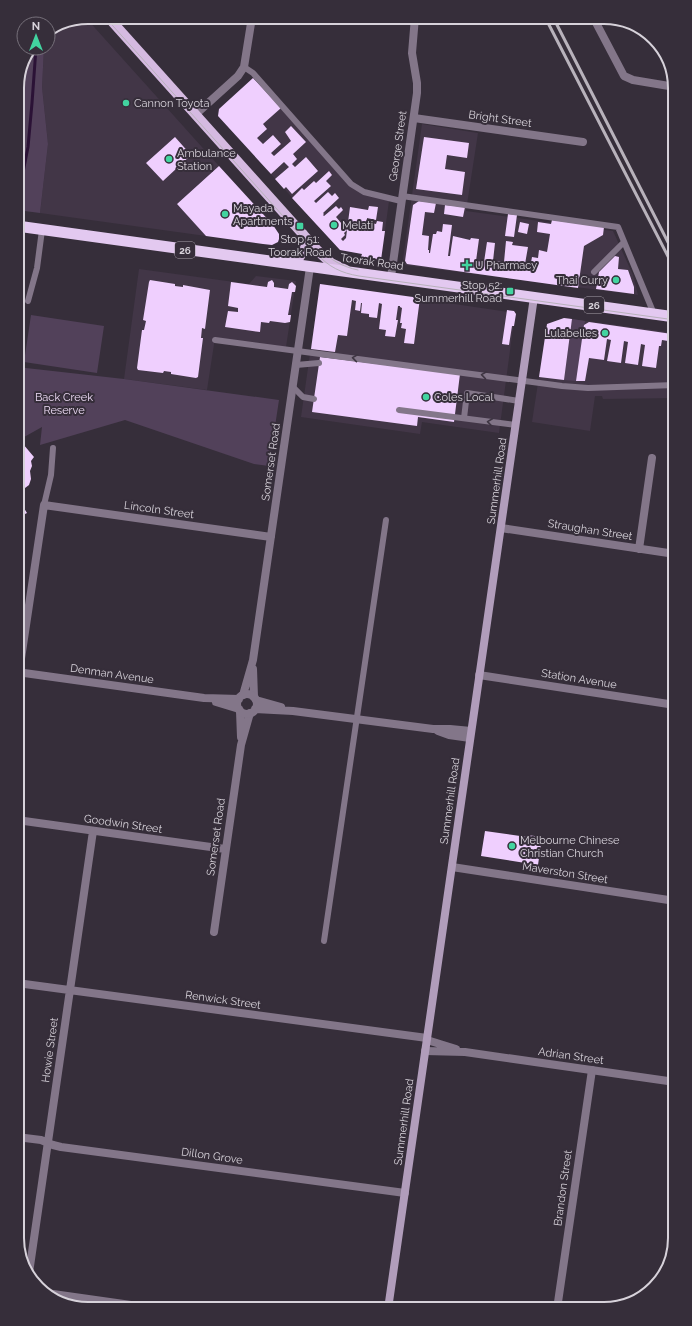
<svg xmlns="http://www.w3.org/2000/svg" width="692" height="1326" viewBox="0 0 692 1326" font-family="Raleway,sans-serif">
<rect width="100%" height="100%" fill="#362e3a"/>
<!-- built -->
<path fill="#423647" d="M86,18L219,166L177,204L206,236L40,213L48,144L42,87L44,48H48V31L61,22Z
M253,78L349,184L389,201L381,260L361,257L362,254L340,250L218,116L219,109Z
M422,124L478,133L466,211L613,231L633,275L638,295L404,265L403,259Z
M139,269L249,284L256,276L296,281L286,347L215,338L207,390L124,379Z
M320,284L515,313L499,433L422,422L420,434L301,417Z
M564,318L675,333V398L603,399L602,396H595L590,431L532,422L547,324Z"/>
<!-- green -->
<path fill="#52415a" d="M33,48H44L42,87L48,144L40,213L17,210V136L28,59Z
M31,315L104,326L97,373L24,362Z
M572,319L585,321L576,381L564,380Z
M17,367L124,379L279,400L269,466L254,464L125,420L40,445L42,427L17,441Z"/>
<g fill="none" stroke-linecap="round" stroke-linejoin="round">
<!-- stream -->
<path stroke="#2b1236" stroke-width="3" d="M17,203L28,147L32,103L36,48"/>
</g>
<!-- building -->
<path fill="#efcffe" fill-rule="evenodd" d="M253,78L281,108L263,124L267,129L257,138L263,144L273,135L281,144L271,153L274,156L291,141L285,132L291,126L306,142L293,154L297,159L292,164L295,167L306,157L318,171L292,194L286,187L284,189L275,179L289,167L284,162L271,174L218,116L219,109Z
M175,137L191,155L163,181L146,163Z
M424,137L469,143L467,158L447,155L445,169L465,172L462,195L416,189Z
M219,166L273,225L279,234V239L278,242L272,245L263,244L206,236L177,204Z
M329,171L332,175L326,181L331,186L314,201L316,203L328,192L332,196L335,193L339,198L323,213L324,214L323,215L324,216L336,206L339,209L341,207L343,210L336,217L347,230L350,207L368,210L369,206L378,207L376,220L367,218V222L376,224L377,221L383,222L382,231H385L381,260L361,257L362,254L340,250L292,198L302,188L304,190L314,181L316,183ZM347,230L346,238L343,241L341,239L345,235L344,233Z
M419,201L436,203L434,213L425,212L422,235L429,236L428,250H429V253H430L433,234H436L437,231L442,232L443,224L452,225L448,256H450L453,236L470,240L471,238L479,239L476,261L484,262L487,242L495,243L493,261L504,262L506,241L513,242L512,245L528,247L525,264L528,265L527,267L530,268L532,257L538,258L539,250L547,252L550,234L537,232L538,222L551,224L552,220L604,227L603,235L584,246L578,288L407,264L405,261L413,205Z
M445,205L465,207L463,217L444,214Z
M508,214L517,215L514,237L505,236Z
M520,222L529,224L527,234L518,232Z
M615,256L619,257L618,269L628,270L634,287V294L596,289L599,272Z
M150,280L175,284V286L183,287V285L210,290L205,329L202,328L201,338H203L198,377L196,378L171,374V372L164,371L163,373L138,370L137,368L142,330H144L146,321L143,320L149,282Z
M272,280L274,283V287L288,289L289,284L292,282L296,286L295,292H292L288,315H291L290,322L285,323L270,321L269,323L261,322L260,332L225,327L228,311L238,312V308L228,306L231,282L267,287L268,282Z
M320,284L420,298L414,344L404,343L406,329L401,328L402,323H400L402,308L400,307V306H398L396,320H398L395,337L385,336L386,330L379,329L382,304L379,303L377,318L369,317V314L361,313L362,303H361L360,311L355,310L356,301L352,300L347,336L338,335L335,352L311,349Z
M507,310L514,311L516,314L514,326H512L509,345L502,344Z
M564,318L572,319L564,380L539,377L547,324Z
M589,322L672,334L674,337L672,347L667,346L668,341L662,340L661,346H659L656,368L642,366L645,345L641,344L638,365L625,363L628,342L624,341L621,363L607,361L611,340L607,339L604,360L589,358L585,381H576L584,325Z
M320,357L460,374L454,422L418,417L417,426L312,412Z
M23,444L34,457L31,461L32,466L30,471L31,479L29,485L21,491L19,495L17,496V450Z
M17,502L22,505L27,513L19,517H17Z
M485,831L527,837V835L542,837L538,865L481,856Z"/>
<g fill="none" stroke-linecap="round" stroke-linejoin="round">
<!-- service -->
<path stroke="#837689" stroke-width="6" d="M244,67L253,73L351,184L364,192L401,201
M402,196L618,227L654,314
M594,272L624,242
M28,301L37,268L42,230
M215,340L562,386L588,388L675,385
M296,365L319,363
M293,387L303,397L314,399
M399,410L516,425
M464,418L467,393L519,401
M44,505L51,475L53,448
M324,941L386,520"/>
<!-- minor -->
<path stroke="#837689" stroke-width="8" d="M196,114L238,76L244,67L252,17
M414,118L583,142
M391,277L417,93V83L412,53L415,17
M501,528L675,554
M639,549L652,458
M253,669L254,697
M19,672L44,505L271,537
M479,675L675,705
M243,695L253,660L310,267
M240,711L241,737
M17,820L225,849
M452,867L675,901
M214,932L241,745L250,713
M17,983L427,1038
M17,1137L41,1140L53,1145L61,1147L405,1193
M29,1273L93,831
M46,1293L159,1309
M557,1309L592,1070"/>
<!-- tertiary -->
<path stroke="#837689" stroke-width="8" d="M593,17L624,76L633,80L675,87
M17,672L204,698L239,699
M237 704a10 10 0 1 1 20 0a10 10 0 1 1-20 0Z
M256,700L281,707
M216,702L239,709
M255,709L293,711L433,729H450L471,731
M438,731L449,735L470,738
M427,1040L456,1049
M425,1051L465,1052L675,1082"/>
<!-- secondary -->
<path stroke="#b19dbb" stroke-width="8" d="M388,1309L534,297"/>
<!-- primary -->
<path stroke="#d5bae1" stroke-width="10" d="M108,17L318,251L331,263L346,270
M285,263C304,261 305,249 303,234"/>
<!-- trunk -->
<path stroke="#e3c9f0" stroke-width="11" d="M17,226L675,317"/>
<!-- tram -->
<path stroke="#b8b2bb" stroke-width="1" d="M105,17L317,254C329,267 341,273 359,276L675,320
M319,248C330,260 343,267 358,270"/>
<!-- rail -->
<path stroke="#b8b2bb" stroke-width="3" d="M545,17L675,270
M553,17L675,256"/>
</g>
<!-- one-way arrows -->
<defs><path id="oneway-chevron" d="M-2-3.5L2.5 0L-2 3.5" fill="none" stroke-width="1.6" stroke-linecap="round" stroke-linejoin="round"/></defs>
<g stroke="#3e3542">
<use href="#oneway-chevron" transform="translate(355 358) rotate(-172)"/>
<use href="#oneway-chevron" transform="translate(484 375) rotate(-172)"/>
<use href="#oneway-chevron" transform="translate(490 422) rotate(-172)"/>
</g>
<!-- markers -->
<g fill="#42d4a0" stroke="#362e3a" stroke-width="1.5">
<circle cx="126" cy="103" r="4"/>
<circle cx="169" cy="159" r="4"/>
<circle cx="225" cy="214" r="4"/>
<circle cx="334" cy="225" r="4"/>
<rect x="296" y="222" width="8" height="8" rx="2"/>
<path d="M465 259h4v4h4v4h-4v4h-4v-4h-4v-4h4z"/>
<circle cx="616" cy="280" r="4"/>
<rect x="506" y="287" width="8" height="8" rx="2"/>
<circle cx="605" cy="333" r="4"/>
<circle cx="426" cy="397" r="4"/>
<circle cx="512" cy="846" r="4"/>
</g>
<g text-anchor="middle" dominant-baseline="central" stroke-width="4" stroke-linejoin="round" paint-order="stroke">
<!-- shield labels -->
<g fill="#362e3a" stroke="#a7a1aa" stroke-width="1">
<rect x="175" y="242" width="20" height="16" rx="3"/>
<rect x="584" y="297" width="20" height="16" rx="3"/>
</g>
<g font-size="10" font-weight="bold" fill="#d7d2da">
<text x="185" y="250">26</text>
<text x="594" y="305">26</text>
</g>
<!-- poi labels -->
<g font-size="11" fill="#d7d2da" stroke="#362e3a" text-anchor="start">
<text x="134" y="103">Cannon Toyota</text>
<text x="177" y="153">Ambulance<tspan x="177" dy="13">Station</tspan></text>
<text x="233" y="208">Mayada<tspan x="233" dy="13">Apartments</tspan></text>
<text x="342" y="225">Melati</text>
<text x="300" y="239" text-anchor="middle">Stop 51:<tspan x="300" dy="13">Toorak Road</tspan></text>
<text x="475" y="265">U Pharmacy</text>
<text x="608" y="280" text-anchor="end">Thai Curry</text>
<text x="502" y="285" text-anchor="end">Stop 52:<tspan x="502" dy="13">Summerhill Road</tspan></text>
<text x="597" y="333" text-anchor="end">Lulabelles</text>
<text x="434" y="397">Coles Local</text>
<text x="520" y="840">Melbourne Chinese<tspan x="520" dy="13">Christian Church</tspan></text>
</g>
<!-- street labels -->
<g font-size="11" fill="#d7d2da" stroke="#362e3a">
<text transform="translate(500 119) rotate(8)">Bright Street</text>
<text transform="translate(398 146) rotate(-82)">George Street</text>
<text transform="translate(372 262) rotate(8)">Toorak Road</text>
<text transform="translate(271 462) rotate(-82)">Somerset Road</text>
<text transform="translate(497 481) rotate(-82)">Summerhill Road</text>
<text transform="translate(159 510) rotate(8)">Lincoln Street</text>
<text transform="translate(590 530) rotate(9)">Straughan Street</text>
<text transform="translate(112 674) rotate(8)">Denman Avenue</text>
<text transform="translate(579 679) rotate(9)">Station Avenue</text>
<text transform="translate(450 801) rotate(-82)">Summerhill Road</text>
<text transform="translate(123 824) rotate(8)">Goodwin Street</text>
<text transform="translate(216 837) rotate(-82)">Somerset Road</text>
<text transform="translate(565 873) rotate(9)">Maverston Street</text>
<text transform="translate(223 1000) rotate(8)">Renwick Street</text>
<text transform="translate(50 1050) rotate(-82)">Howie Street</text>
<text transform="translate(571 1056) rotate(8)">Adrian Street</text>
<text transform="translate(404 1122) rotate(-82)">Summerhill Road</text>
<text transform="translate(212 1156) rotate(8)">Dillon Grove</text>
<text transform="translate(563 1188) rotate(-82)">Brandon Street</text>
</g>
<!-- park labels -->
<g font-size="11" fill="#eedcf6" stroke="#362e3a">
<text x="64" y="397">Back Creek<tspan x="64" dy="13">Reserve</tspan></text>
</g>
</g>
<!-- crop -->
<path d="M0 0H692V1326H0ZM88 24H604A64 64 0 0 1 668 88V1238A64 64 0 0 1 604 1302H88A64 64 0 0 1 24 1238V88A64 64 0 0 1 88 24Z" fill="#362e3a" fill-rule="evenodd"/>
<path fill="none" stroke="#d7d2da" stroke-width="2" d="M88 24H604A64 64 0 0 1 668 88V1238A64 64 0 0 1 604 1302H88A64 64 0 0 1 24 1238V88A64 64 0 0 1 88 24Z"/>
<!-- north arrow -->
<g transform="translate(36 36)"><circle r="19" fill="#362e3a" stroke="#76707a"/>
<path d="M0-3L7 15L0 10L-7 15Z" fill="#42d4a0"/>
<text y="-6" font-size="11" font-weight="bold" text-anchor="middle" fill="#d7d2da">N</text>
</g>
</svg>
